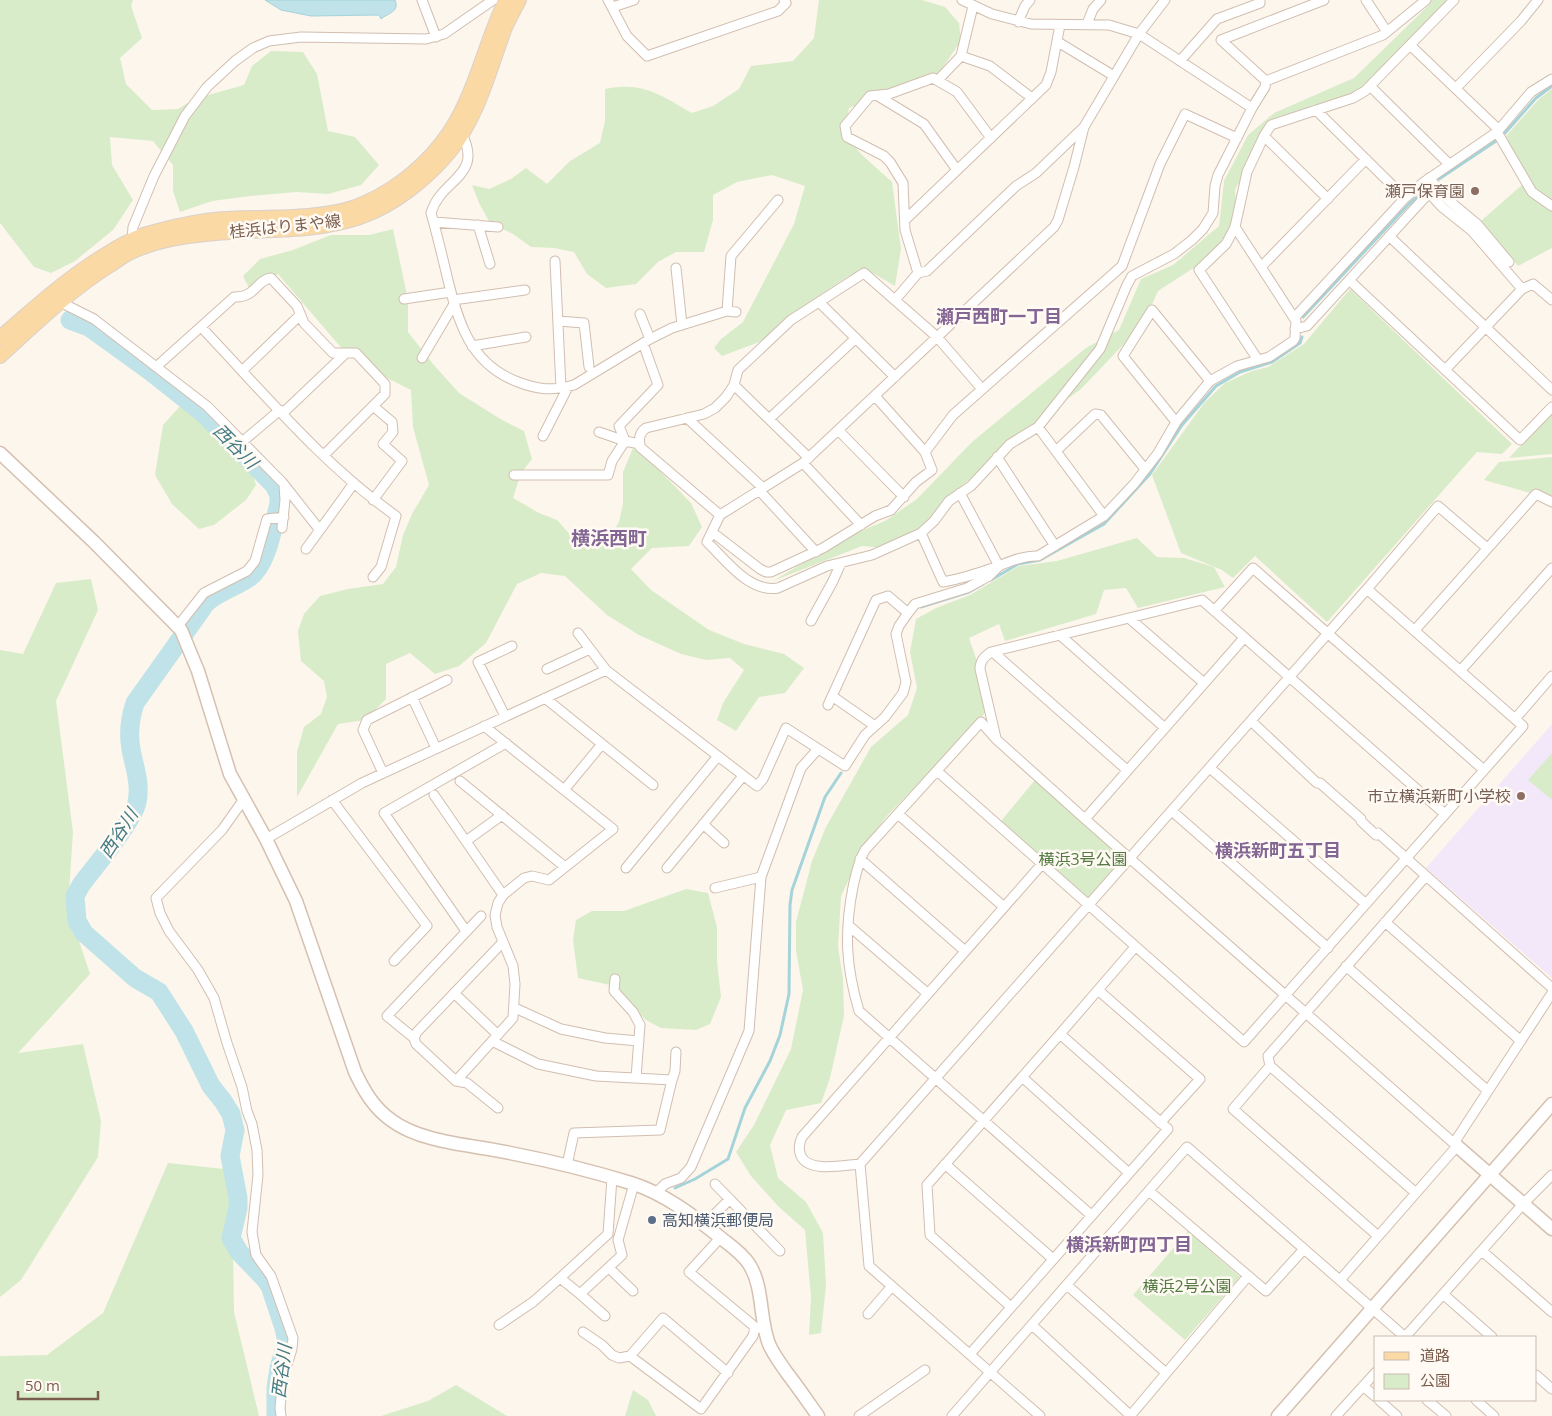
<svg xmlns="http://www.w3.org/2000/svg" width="1552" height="1416" viewBox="0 0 1552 1416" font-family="'Open Sans','Noto Sans JP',sans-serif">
<rect width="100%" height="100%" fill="#fdf6ec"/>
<!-- education -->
<path fill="#f3e8fa" d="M1552,724V978L1426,868Z"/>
<!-- green -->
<path fill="#d8ecc9" d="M0,0H133L131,6L142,38L120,58L126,84L152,110L178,109L194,99L244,85L252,66L271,51L303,52L317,74L328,131L355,137L379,165L361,185L328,194L296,192L250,196L212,201L180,212L173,191V165L153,141L110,137L112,165L133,200L113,230L75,261L51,273L34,267L0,223Z
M819,0H922L945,7L959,23L961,41L936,77L906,93L879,97L849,108L845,135L862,155L892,182L901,249L895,286L866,269L847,277L788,316L773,337L722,356L714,348L720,340L743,322L794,224L805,186L772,175L737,182L713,195V220L704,252H676L658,262L636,284L606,288L587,274L574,252L554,248L531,247L513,234L490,223L479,203L472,185L489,189L511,179L526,168L547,184L570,161L600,143L605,121V89C643,81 660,95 692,113L713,106L739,89L751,66L793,61L814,38Z
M1431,0H1446L1443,12L1407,42L1395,68L1351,94L1287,121L1262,138L1235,190L1238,229L1206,260L1158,291L1144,323L1081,389L1030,426L955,492L914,534L885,548L862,546L773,581L846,537L885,521L917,499L972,442L1086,348L1119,330L1141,279L1173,265L1219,226L1224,181L1248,135L1274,113L1354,78L1431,3Z
M1552,89V204L1533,191L1506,136L1539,99Z
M1523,184L1552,208V248L1518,266L1481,221Z
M393,229L408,300V332L433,364L459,393L502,420L524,431L532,459L521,473L513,498L539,513L557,520L574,539L605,544L619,522L623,504V472L633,448L657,468L691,503L702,527L689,546L652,548L631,569L651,590L709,630L744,644L784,654L804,668L785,693L759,697L736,731L717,720L723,703L744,670L730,658L706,660L681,654L639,635L607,615L565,576L541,573L517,584L486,643L459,666L435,674L410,653L386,664V699L365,720L338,724L297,797V752L304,727L321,714L327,697L324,681L301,661L298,631L304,614L320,596L348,589L383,584L396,567L403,535L412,514L429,485L413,427L411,390L367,368L344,351L278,274L249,288L243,276L260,259L293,250L331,235H369Z
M1350,289L1512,444L1502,454L1477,452L1327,622L1255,556L1233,578L1222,570L1181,553L1152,475L1205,402L1225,383L1252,371L1268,367L1304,344Z
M182,404L204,416L250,466L256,485L246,500L214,525L199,529L172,504L155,475L163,425Z
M1552,412V454L1509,458Z
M1552,457V499L1484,480L1499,462Z
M1137,538L1157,557L1184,558L1214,567L1225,587L1138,608L1126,588L1104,590L1096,614L1005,641L999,624L969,638L978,664L988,710L885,818L864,848L841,896L838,947L843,979L844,1016L830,1078L821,1103L786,1110L770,1145L778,1178L806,1202L823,1233L826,1285L821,1333L809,1335L811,1297L805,1230L779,1207L751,1176L736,1152L754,1125L791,1049L803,990L796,951V922L812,861L826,827L871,747L908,715L917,688L910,652L916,619L936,608L970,595L1019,566L1057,561Z
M91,579L98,610L56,701L73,832L68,908L90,974L18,1053L83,1044L101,1121L98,1157L21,1280L0,1297V650L23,654L56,583Z
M1552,753V800L1528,780Z
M1035,780L1122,859L1087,899L1001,821Z
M686,889L708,893L717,927V962L721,997L710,1024L696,1030L661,1028L646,1020L610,985L578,978L573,940L576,920L592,911H624Z
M168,1163L224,1169L232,1181L234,1312L259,1416H0V1356L47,1355L103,1313Z
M1188,1231L1240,1277L1185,1340L1133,1295Z
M456,1385L507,1416H381L428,1401Z
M633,1390L648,1400L656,1416H625Z"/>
<!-- water -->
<path fill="#bfe3e8" stroke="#a5d3da" d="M265,0H395C400,12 388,13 381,19L379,15L311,16L281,10Z"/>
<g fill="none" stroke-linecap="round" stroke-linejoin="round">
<!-- stream -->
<path stroke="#a5d3da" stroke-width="3" d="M1505,133L1536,98L1552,86
M1439,179L1496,141
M1303,317L1409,204L1430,186
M991,580L1018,564L1040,560L1104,524L1150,474L1182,425L1216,386L1240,372L1272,362L1300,343L1302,337
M921,607L969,592L983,584
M675,1188L695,1179L728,1159L745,1108L770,1061L780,1035L789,994L790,905L792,890L825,797L841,773"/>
<!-- river -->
<path stroke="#bfe3e8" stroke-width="19" d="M70,320L89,327L150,371L202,412L274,485L279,495V504C273,525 268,564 250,577C236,587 219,591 206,603L135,703C130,718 128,733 131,749C134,766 141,784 137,802C133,822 95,866 81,885L75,896L76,909L77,921L84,933L135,978L159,992L184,1031L211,1086L223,1101L231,1114L235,1130L230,1156L238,1198V1208L231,1238L239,1252L265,1279L270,1286L284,1328L286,1337L285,1348L279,1368L276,1388V1416"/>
<!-- street casing -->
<g stroke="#d1beb0" stroke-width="11">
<path id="street" d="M422,0L436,37
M608,0L627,36L647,56L778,11L786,3L784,0
M962,0L992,14L1031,24L1109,25L1139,34L1252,108
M1165,0L1139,34L1084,127L1074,167L1058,220L1054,227L803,463L720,515L707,542C726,560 749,593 778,588L827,566L872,555L921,533L934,521L949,501L971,486L1010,444L1038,427L1100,349L1127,285L1132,276L1174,254L1192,240L1203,229L1213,213L1215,186L1218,175L1252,108L1265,87L1266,81L1383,35L1426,0
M1366,0L1387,32
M613,7L634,0
M1018,22L1025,6L1030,0
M1087,24L1093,9L1101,0
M1058,42L1114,76
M1410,45L1499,130
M961,56L990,66L1032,98
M1180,61L1217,19L1260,3V0
M938,80L961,56L973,6
M1266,81L1221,40L1324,0
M1371,87L1449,164
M1456,88L1521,21L1538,0
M878,96L924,124L957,170
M1316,110L1405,198
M461,132C485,177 441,178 431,213C437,234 442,255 447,276C458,322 470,364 518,382C539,390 552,391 574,385L650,339L672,328L727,311L736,312
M1497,132L1532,192L1552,206
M1264,136L1328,199
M1429,178L1447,199L1477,224L1509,262
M905,220L1046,85L1051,72L1060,25
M434,222L498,227
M478,225L490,264
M1235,227L1226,244L1199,270L1258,360
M1389,236L1552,390
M132,240L133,227L154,176L185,116L207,87L235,61L253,48L269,41L301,37L426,39L444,34L493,0
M555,261L561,388
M1261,267L1366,159
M676,268L682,325
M918,273L927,271L1016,186L1036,173L1084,127
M1349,280L1520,440L1552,407
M1522,289L1533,284L1552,300
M404,299L451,292
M453,300L525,290
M895,300L918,273L905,230L903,183L890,162L884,156L847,137L845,126L870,96L889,94L933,78L957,92L991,138
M58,301L94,319L207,406L282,482L319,529
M819,302L895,377
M727,311L731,256L778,200
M640,314L650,339
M1294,318L1405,198L1424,182L1497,132L1531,92L1552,79
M558,321L584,323L589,367
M201,327C263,392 322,464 396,516L381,567L373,577
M1295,329L1307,326L1429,193L1442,207L1472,231L1522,289L1445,370
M472,346L526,337
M422,358L454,304
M156,367L234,297C256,298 256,280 271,278L297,306L304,323L333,353H356L385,384V394L324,455
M243,370L300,315
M734,385L809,458
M283,413L346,353
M687,418L763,488
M769,419L856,338
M1176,422L1123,356L1152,310L1210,381
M1038,427L1104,516
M838,430L904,497
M599,432L625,441L640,444
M543,436L568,387
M242,442L280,410
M1056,451L1095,414L1101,415L1145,469
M925,452L953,415L1122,266L1160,164L1185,114L1237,138
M997,457L1055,546
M803,463L861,525
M514,475H608L612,461L625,441L619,426L658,385L643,343
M759,490L816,552
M373,500L402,461L383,444L393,432L392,422L373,406
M720,515L640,447C639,438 639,433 646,428L704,414L715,408L726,397L734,385L738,370L791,320L864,273L937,337L982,389
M282,528L285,500L284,485
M712,532L760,569L766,572H771L823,548L875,516L891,510L916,482L932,470L925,452L875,396
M921,533L943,582C960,579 976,574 993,568C1007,563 1023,555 1038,556L1104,516L1134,484L1158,453L1176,422L1210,381L1237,366L1269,357L1293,341L1295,338L1296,321L1235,227L1247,172L1264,136L1271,125L1353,98L1365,91L1454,0
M306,549L354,483
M1214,611L1253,568L1484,770
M1129,618L1204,683
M811,621L833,581L841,563
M178,626L204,593L247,571L255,561L267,519L284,517
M1415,630L1536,494L1552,502
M578,633L606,670L757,786L763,779L786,728L845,766L865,735L885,717L903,693L906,682L896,634L899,626L908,613L915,604L967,588L989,576L999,566L960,493
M1060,635L1165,728
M993,652L1127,770
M547,669L590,649
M1461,670L1552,568
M832,696L875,726
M412,697L436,748
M545,698L653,785
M828,705L876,600L888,596L908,613
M505,716L478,662L512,646
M1515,719L1552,676
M1251,721L1317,783H1320L1361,819V821L1376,835L1378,833L1552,988
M996,738L980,669C980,661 984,657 991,652L1202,600L1445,814
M1210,768L1366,904
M937,771L1244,1042L1523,726L1367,589
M383,773L363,730L367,720L447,680
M460,781L565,867
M564,790L602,744
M434,795L503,895
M244,799L222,830L156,898L160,913L169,931L198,970L214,998L227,1043L242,1087L247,1111L252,1124L257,1150L258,1175L252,1232L256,1255L271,1276L293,1338L292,1349L283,1377L280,1408L281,1416
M332,800L427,926L394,961
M1172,811L1328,948
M898,814L1004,907
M1085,819L1244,638
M703,824L724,843
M266,839L362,783L606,670
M466,841L502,815
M860,859L965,951
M626,868L718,756
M667,868L743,776
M715,888L761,877
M1385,922L1521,1041
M848,925L927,993
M466,931L384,813L506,743
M1346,966L1488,1091
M615,979L614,991L633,1012L640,1025L636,1078
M1098,990L1200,1079L1160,1123
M454,993L498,1035
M515,1008L561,1029L605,1038L639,1041
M414,1038L387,1016L481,916
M492,1041L538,1064L596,1076L672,1080L660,1130L574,1133L567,1165
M1270,1066L1233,1109L1378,1236
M1022,1077L1129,1173
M672,1080L675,1071L676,1052
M456,1081L513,1018L515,984L513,966L497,927L495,915L498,903L503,895L524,878L532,876L549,880L613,829L484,726
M498,1108L467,1083L456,1081L416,1044L414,1038L417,1032L503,942
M1454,1143L1552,993
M860,1164C844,1165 809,1173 801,1156C798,1149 799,1143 802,1137L1042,864
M945,1164L1053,1259
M715,1184L780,1251
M1149,1191L1266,1291L1304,1249
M1416,1193L1270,1066L1268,1056L1425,877
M655,1194L665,1184L681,1178L691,1167L749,1031L761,877L801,768L818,749
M1091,1215L859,1011C846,967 844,933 853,887C856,874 858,862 865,850L981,722L997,740L1085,819L1457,1146L1340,1280
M704,1225L730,1199
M721,1237L689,1272L755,1327
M1482,1251L1552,1312
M609,1268L633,1291
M1067,1285L1166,1373
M580,1294L560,1278L608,1234L612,1178
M1443,1294L1492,1337
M1011,1307L930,1235L927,1185L1060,1034L1135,947
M868,1314L892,1286
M605,1316L580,1294L622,1255L618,1240L634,1184
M499,1325L533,1302L560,1278
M1032,1325L1131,1416
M583,1332L602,1345L612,1355L619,1358L630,1356
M970,1354L1168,1129L1060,1034
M728,1373L663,1318L630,1356L701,1409L753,1336L755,1327L764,1329
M1536,1375L1552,1389
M1363,1386L1376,1397
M1379,1400L1397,1416
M1427,1400L1446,1416
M1476,1400L1494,1416
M1131,1415L1248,1276
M859,1416L925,1370
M952,1416L1187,1147L1405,1337L1523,1204L1552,1175
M1040,1416L869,1266L860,1164L1367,589L1438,506L1487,548
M1336,1416L1376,1372"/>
</g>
<!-- secondary casing -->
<g stroke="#d6c0b0" stroke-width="15">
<path id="secondary" d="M0,453L94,542L181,630L198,671L230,774L266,839L296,901L355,1072C364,1091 374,1108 391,1120C421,1143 474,1145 510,1153C551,1161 592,1171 631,1183C664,1193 695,1217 721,1238C731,1246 742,1253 749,1264C764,1287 759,1319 769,1344C773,1354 781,1364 787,1373C798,1387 808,1402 818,1416
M1457,1146L1552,1229
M1278,1416L1552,1104"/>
</g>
<!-- primary casing -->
<g stroke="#dad1cd" stroke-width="16">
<path id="primary" d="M0,338C35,307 70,276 110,252C122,245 134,238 147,234C169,228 192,222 214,220C257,216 312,221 353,208C387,196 419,172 441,144C474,103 483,47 506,0
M0,356C35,324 70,290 110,265C118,260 125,254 133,251C155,241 182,236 206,234C257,228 311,234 360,217C394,205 427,179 450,151C478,116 489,71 504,30C508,20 514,10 519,0"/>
</g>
<!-- street -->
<use href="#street" stroke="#fff" stroke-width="9"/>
<!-- secondary -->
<use href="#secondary" stroke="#fff" stroke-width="12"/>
<!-- primary -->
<use href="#primary" stroke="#fbd9a5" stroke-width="14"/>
</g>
<!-- markers -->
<g fill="#8d6e63" stroke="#fffaf3" stroke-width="2">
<circle cx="1475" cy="191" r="5"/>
<circle cx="1521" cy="796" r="5"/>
</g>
<circle fill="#5c6f8a" stroke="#fffaf3" stroke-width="2" cx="652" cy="1220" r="5"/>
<g text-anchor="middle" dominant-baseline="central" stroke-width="5" stroke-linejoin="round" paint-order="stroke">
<!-- education labels -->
<g font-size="16" fill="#785e54" stroke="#fffaf3" text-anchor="end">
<text x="1465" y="191">瀬戸保育園</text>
<text x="1511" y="796">市立横浜新町小学校</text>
</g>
<!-- street labels -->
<g font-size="16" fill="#7a5c4d" stroke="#fffaf3">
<text transform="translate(285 226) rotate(-6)">桂浜はりまや線</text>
</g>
<!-- park labels -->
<g font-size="16" fill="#537a41" stroke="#fffaf3">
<text x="1083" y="859">横浜3号公園</text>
<text x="1187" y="1286">横浜2号公園</text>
</g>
<!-- service labels -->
<g font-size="16" fill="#4e5e75" stroke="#fffaf3" text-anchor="start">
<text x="662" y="1220">高知横浜郵便局</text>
</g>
<!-- neighbourhood labels -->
<g font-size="18" font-weight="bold" fill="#846695" stroke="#fffaf3">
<text x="999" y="316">瀬戸西町一丁目</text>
<text x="1278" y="850">横浜新町五丁目</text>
<text x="1129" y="1244">横浜新町四丁目</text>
</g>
<!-- water labels -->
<g font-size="18" font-style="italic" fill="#437c86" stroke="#fffaf3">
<text transform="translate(236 446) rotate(45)">西谷川</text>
<text transform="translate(118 833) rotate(-57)">西谷川</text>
<text transform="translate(281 1371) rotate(-83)">西谷川</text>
</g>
<!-- quarter labels -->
<g font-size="19" font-weight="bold" fill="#846695" stroke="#fffaf3">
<text x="609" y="538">横浜西町</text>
</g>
</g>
<!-- legend -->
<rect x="1374" y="1336" width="162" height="65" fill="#fffaf3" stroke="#cabbb1"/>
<rect x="1384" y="1352" width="25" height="8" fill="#fbd9a5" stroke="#cabbb1"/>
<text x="1420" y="1361" font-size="15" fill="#7a5c4d">道路</text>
<rect x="1384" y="1374" width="25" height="15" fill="#d8ecc9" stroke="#cabbb1"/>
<text x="1420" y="1386" font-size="15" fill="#7a5c4d">公園</text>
<!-- scale -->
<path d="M18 1391v8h80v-8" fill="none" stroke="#7a5c4d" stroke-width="2.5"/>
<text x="25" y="1391" font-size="15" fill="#7a5c4d" stroke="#fffaf3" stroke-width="4" paint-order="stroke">50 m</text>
</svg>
